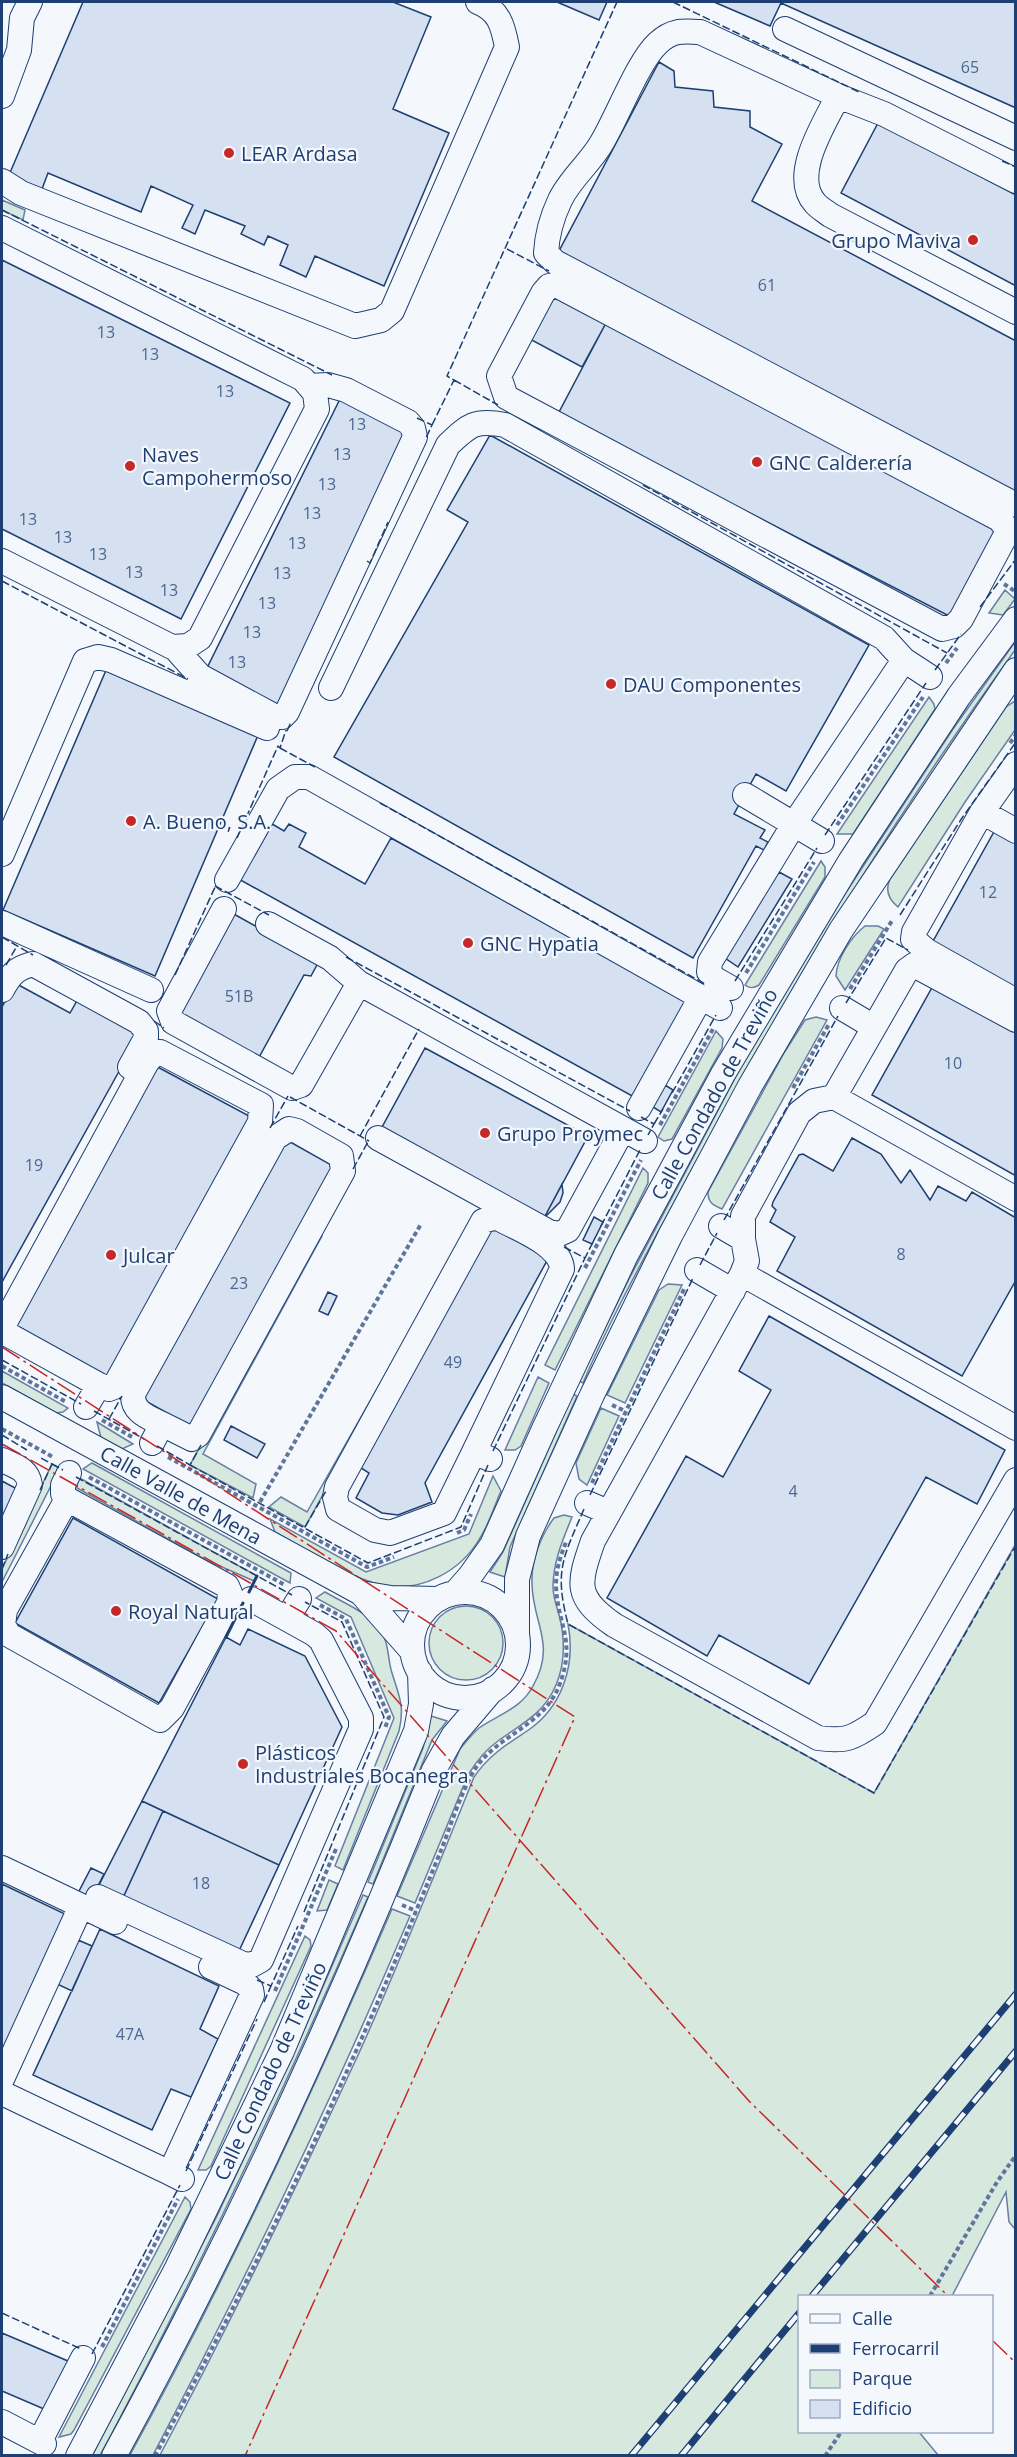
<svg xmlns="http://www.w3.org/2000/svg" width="1017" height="2457" viewBox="0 0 1017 2457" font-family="'Open Sans',sans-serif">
<rect width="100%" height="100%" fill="#f4f7fb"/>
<!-- green -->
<path fill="#d7e8df" stroke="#687fa3" stroke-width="1.5" d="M2,200L25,210L23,220L2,210Z
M1005,590L1015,599L1003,615L989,613Z
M1015,642V650C891,822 780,1002 681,1189C647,1253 611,1317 583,1383L579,1381L629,1279L743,1063L841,900L953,729Z
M929,697L934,704L935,709L853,834H837Z
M1015,701V730L965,802L898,907C888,899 885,890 890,879L1006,707Z
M821,861L825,867V877L759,985C754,988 750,989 745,985Z
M865,926H878L884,929L845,990L836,976C837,958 851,937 865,926Z
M816,1017L827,1020L722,1209C713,1205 708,1203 708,1192L784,1053L805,1020Z
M716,1031L723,1039L722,1048L672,1139L664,1141L658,1137Z
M643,1168L648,1173V1183L555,1370L545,1365Z
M318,1233L322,1236L203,1454L256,1484L253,1498L190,1465Z
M668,1284L682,1285L625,1403L607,1395L659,1290Z
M399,1350L402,1352L305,1527L269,1507L281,1497L307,1512Z
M2,1371L68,1408L63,1412L56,1413L2,1383Z
M538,1377L549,1383L521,1446L515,1450H505Z
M573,1394L577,1396L510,1547L505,1577L490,1572L503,1552Z
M601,1408L619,1416L587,1485L579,1479L576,1463Z
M97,1422L133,1444L122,1449L101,1438Z
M92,1463L291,1573L290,1583L83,1469Z
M52,1464L60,1468L2,1582V1569Z
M76,1476L257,1576L254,1581L206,1560L77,1488Z
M493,1476L501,1491C494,1507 489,1524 480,1538C461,1571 421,1593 382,1585C347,1577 307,1550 275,1532L270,1519L366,1572L469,1534Z
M564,1515L572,1517C563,1539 553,1562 553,1587C553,1597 557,1608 560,1618C565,1641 565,1664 556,1685C544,1714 521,1724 498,1741C485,1750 476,1762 468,1775L415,1903L397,1896L460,1749C466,1742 472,1734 479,1728C499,1714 521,1709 533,1686C557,1643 532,1623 532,1583C531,1561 541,1535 554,1518Z
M1015,1545V2229L1009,2222L1006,2192L952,2296H800V2432H919L938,2455H160C230,2323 296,2189 359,2053C400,1962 437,1869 474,1777C489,1755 506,1745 527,1731C562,1708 576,1665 568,1624L874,1793Z
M325,1592C345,1604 374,1614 384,1637C389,1648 388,1661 392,1673C399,1696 405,1706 399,1731L343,1870L335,1866L394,1718L351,1617L316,1598Z
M429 1643a37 37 0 1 1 74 0a37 37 0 1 1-74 0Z
M431,1716L447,1721L432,1740L373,1884L368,1882L423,1748Z
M329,1880L338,1884L327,1910L317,1911Z
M363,1895L368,1897C289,2080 204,2259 111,2435L100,2455L92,2456L216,2218L301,2037Z
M392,1909L410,1916C332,2100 246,2279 153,2455H130C227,2278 312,2095 392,1909Z
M305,1936L310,1940L311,1946L211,2166L206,2170H198Z
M185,2197L190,2202L191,2209L74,2430L71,2434L59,2437Z"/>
<!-- building -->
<path fill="#d5e0f0" stroke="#1d3f73" stroke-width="1.5" d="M83,2H393L431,17L393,109L449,133L384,286L315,256L306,277L280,265L288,245L268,236L264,245L241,234L245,226L205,210L195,234L182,228L193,205L151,186L141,212L48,173L42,189L9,175Z
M557,2H607L599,20Z
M714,2H1016V108L781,3L770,26Z
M659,62L674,71L675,87L713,91L714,107L750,111V127L782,144L752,201L1016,341V493L559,251Z
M878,123L1016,195V286L841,193Z
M2,260L290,403L181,619L2,529Z
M550,293L606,323L582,367L526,337Z
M606,323L997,528L951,617L736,506L735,508L558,414Z
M341,397L407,431L279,708L206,670Z
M490,435L869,645L786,791L756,774L734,814L765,830L760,838L768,842L764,850L756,846L693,958L334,757L468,522L447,510Z
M107,668L259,733L155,976L3,910Z
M267,821L284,831L289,824L306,833L299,847L365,884L391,838L687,1002L634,1097L235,877Z
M995,830L1016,841V990L932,943Z
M779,872L792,879L738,967L725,958Z
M232,913L317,960L318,963L311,976L304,975L257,1061L175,1015Z
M15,983L70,1013L78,999L138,1033L132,1048L2,1282V1007Z
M934,984L1016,1030V1176L872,1095Z
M425,1048L588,1136L544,1218L381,1129Z
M152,1064L251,1117L107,1379L9,1326Z
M665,1085L673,1090L661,1112L653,1107Z
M852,1138L881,1154L901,1183L910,1170L930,1200L938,1186L966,1201L972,1192L1016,1218V1280L962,1376L777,1271L795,1237L770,1222L776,1210L772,1206L773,1202L799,1155L803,1154L833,1171Z
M285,1139L335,1167L192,1427L142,1399Z
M562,1184L563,1193L560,1202L544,1218Z
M594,1217L603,1222L592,1244L583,1240Z
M490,1225L549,1257L425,1483L432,1502L398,1515L382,1513L356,1498L369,1473L358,1466Z
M328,1292L337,1296L328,1315L319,1311Z
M769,1316L1005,1450L977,1504L926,1477L809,1684L719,1635L707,1656L607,1598L686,1456L723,1477L771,1390L739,1371Z
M231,1426L265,1444L257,1458L224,1440Z
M2,1481L19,1490L2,1520Z
M73,1518L218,1599L159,1703L15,1623Z
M248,1629L305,1656L342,1727L279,1865L142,1801L226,1637L240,1645Z
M142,1801L163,1811L122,1900L97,1889Z
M163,1811L279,1865L238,1953L122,1900Z
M91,1868L104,1874L89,1903L76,1897Z
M2,1884L65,1914L2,2053Z
M100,1929L219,1986L200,2029L218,2039L191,2097L171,2089L152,2130L33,2075Z
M78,1940L92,1946L72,1991L57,1984Z
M2,2333L75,2364L51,2412L2,2391Z"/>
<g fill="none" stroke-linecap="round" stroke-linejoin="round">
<!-- minor casing -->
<g stroke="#1d3f73" stroke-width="26">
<path id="minor" d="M785,29L1016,138
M2,96L19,50L22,18L30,2
M838,96C825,123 790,175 815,203C819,208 825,211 830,215L1016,312
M2,181L21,193L355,326L381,320L392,311L507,47C503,26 499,10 478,2
M1016,181L884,114L838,96L700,32C682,31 672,30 658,43C638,61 617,118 601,144C590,163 570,179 560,200C552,217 547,234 546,253L555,262L1016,505
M2,228L303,379L315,393L317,409L200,638L188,646L172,647L2,561
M556,285L999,519L1005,526L1007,533L961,619L954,626L942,629L506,397L499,376L543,293L549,286Z
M174,647L200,676L274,716L282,717L287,712L415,437L413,428L408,422L346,390L328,385L309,386
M331,688L448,445C469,425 475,419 505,425L884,638L904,660
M745,795L822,841
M982,812L1016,764
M1016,831L982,812L914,932L913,939L927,951L1016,1001
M2,854L85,661L98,657L111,660L267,728
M227,880L278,789L295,777H309L720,1008
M224,909L169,1011L173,1022L292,1088L301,1085L359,983L645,1141
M2,923L151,990
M268,924L330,958L359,983
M731,988L715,979L709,972L710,962L794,824L904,660L930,677
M2,990C10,975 16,968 33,964L139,1022L146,1031V1038L130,1067
M842,1008L874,1027
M834,1097L907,970L914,965L1016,1020
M639,1108L701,997
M378,1138L549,1232L559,1234L568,1230L623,1129
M721,1226L743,1239
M697,1270L733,1291
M742,1274L747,1261L743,1239V1216L799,1113L814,1101L834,1097L1016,1199
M2,1397L361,1593L412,1651
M86,1407L99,1385L109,1389L114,1387L260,1122L261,1105L160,1052H156L147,1062L2,1328L5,1333L99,1385
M1016,1428L742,1274L593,1541C578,1584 574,1597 614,1625L818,1738C846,1742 853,1738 875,1723L1016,1480
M152,1443L162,1424L192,1439L198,1435L343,1171L341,1156L297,1131L289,1129L275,1138L133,1394C132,1412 148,1417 162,1424
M474,1452L444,1513L390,1533L375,1530L338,1509L335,1497L337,1487L483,1221L496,1217C515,1228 561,1244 562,1269L474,1452L490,1459
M2,1460C15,1466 28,1469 30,1485L2,1547
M67,1499L5,1610L3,1625L9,1635L160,1720L172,1708L229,1603L230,1593L227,1586L67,1499L63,1494V1485L69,1473
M587,1503L608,1512
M412 1645a53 53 0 1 1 106 0a53 53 0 1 1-106 0Z
M361,1593L391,1598L437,1599
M455,1593L470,1576L492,1545L544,1429L626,1255L723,1074L851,860L959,696L1016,619
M251,1599L287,1619
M517,1635V1579L528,1536L592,1395L670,1236L750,1086L841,930L1016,670
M2,1868L115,1922
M98,1897L243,1964L252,1965L261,1960L361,1729V1718L321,1640L314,1634L287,1619L299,1599
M2,2079L81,1906
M2,2093L170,2173
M182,2179L170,2173L252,1995L251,1989L245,1983L211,1967
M2,2422L44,2444
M40,2441L83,2358
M78,2456L177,2268L282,2051L416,1731L421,1704L420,1672
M114,2456C235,2234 341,2004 434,1770L453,1736L493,1689"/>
</g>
<!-- path -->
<path stroke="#5e769c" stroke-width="4" stroke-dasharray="4.5 3" stroke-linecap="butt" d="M1004,584L1016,592
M946,663L957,648
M1010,743L1016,735
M837,825L923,697
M746,973L814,862
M850,989L893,919
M793,1088L829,1024
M660,1125L713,1029
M585,1268L641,1160
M2,1366L66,1402
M612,1405L625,1411
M102,1420L132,1437
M2,1429L53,1457
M168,1457L367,1567L394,1557
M89,1477L285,1585
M592,1483L685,1287
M260,1502L421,1224
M457,1533L464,1530L471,1514
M320,1605L346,1619L389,1717L385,1728
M402,1905L416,1911
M275,1991L336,1849
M930,2296L997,2182L1016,2155
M102,2347L178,2199
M155,2456C235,2308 309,2159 376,2006C398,1955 419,1904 440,1853C450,1828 458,1801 471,1776C491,1736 542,1729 559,1686C577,1640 557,1625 556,1585C556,1569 561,1554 567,1540
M825,2456L841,2432"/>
<!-- minor -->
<use href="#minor" stroke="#f4f7fb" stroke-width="24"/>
<!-- rail casing -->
<g stroke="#1d3f73" stroke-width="7">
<path id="rail" d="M812,2296L1016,2051
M631,2456L1016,1994
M681,2456L800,2312"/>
</g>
<!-- rail -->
<use href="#rail" stroke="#f4f7fb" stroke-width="4.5" stroke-dasharray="14" stroke-linecap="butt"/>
<!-- fence -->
<path stroke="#1d3f73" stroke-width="1.5" stroke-dasharray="8 3" stroke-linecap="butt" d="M673,2L859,92
M1002,161L1016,167
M2,210L332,375
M507,249L549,271
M454,380L498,405
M417,418L432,425L425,440
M432,425L454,380L447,376L617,2
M643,485L947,653
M367,561L370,563L388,522
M2,581L188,679
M980,607L1016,559
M935,670L961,634
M287,731L291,722
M280,748L315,767
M380,803L705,984
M825,835L926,683
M237,838L278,746L280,748L286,730
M215,886L269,915
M900,915L962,818L1016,742
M2,937L33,955
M346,957L630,1111
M6,965L17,946
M175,975L216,885
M735,981L817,848
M846,1003L886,938L908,950
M154,1021L164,1028
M672,1093L716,1015
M290,1097L369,1141
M641,1117L654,1124L648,1135
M654,1124L663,1109
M270,1128L288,1096
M360,1136L419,1029
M353,1169L369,1140
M724,1220L838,1016
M601,1226L641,1148
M564,1247L585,1258L593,1242
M700,1265L717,1233
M2,1360L81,1404
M94,1411L144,1439
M109,1419L122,1396
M2,1435L27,1450
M157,1446L190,1465L201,1445
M493,1451L585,1258
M52,1464L63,1470
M190,1465L368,1563L461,1527L488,1465
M76,1477L292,1595
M40,1490L52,1464L41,1458
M590,1495L693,1278
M584,1509C563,1558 554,1570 568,1624L874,1793L1016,1545
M305,1527L326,1491
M2,1569L8,1554
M304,1912L384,1717L342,1622L305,1602
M257,1980L271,1986L298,1926
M264,2002L271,1986
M186,2171L257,2019
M2,2313L81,2349
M92,2354L180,2185"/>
<!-- wall -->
<path stroke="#1d3f73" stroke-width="3" d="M249,1592L257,1576
M226,1637L243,1603"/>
<!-- power -->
<path stroke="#c62828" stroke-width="1.5" stroke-dasharray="21 4.5 3 4.5" stroke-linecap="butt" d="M2,1347L575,1717L245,2456
M2,1444L336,1631L749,2101L948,2296
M992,2340L1016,2363"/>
</g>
<!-- markers -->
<g fill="#c62828" stroke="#f4f7fb" stroke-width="2">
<circle cx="229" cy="153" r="6"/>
<circle cx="973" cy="240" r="6"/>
<circle cx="757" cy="462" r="6"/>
<circle cx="130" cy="466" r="6"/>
<circle cx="611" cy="684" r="6"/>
<circle cx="131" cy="821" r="6"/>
<circle cx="468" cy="943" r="6"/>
<circle cx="485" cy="1133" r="6"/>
<circle cx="111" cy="1255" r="6"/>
<circle cx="116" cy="1611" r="6"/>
<circle cx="243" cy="1764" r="6"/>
</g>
<g text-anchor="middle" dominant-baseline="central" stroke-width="4.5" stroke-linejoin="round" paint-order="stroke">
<!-- number labels -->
<g font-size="16" fill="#4b6792">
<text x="970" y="67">65</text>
<text x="767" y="285">61</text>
<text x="106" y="332">13</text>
<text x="150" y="354">13</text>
<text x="225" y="391">13</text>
<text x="357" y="424">13</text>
<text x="342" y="454">13</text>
<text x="327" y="484">13</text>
<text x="312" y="513">13</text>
<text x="28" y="519">13</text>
<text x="63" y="537">13</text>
<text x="297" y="543">13</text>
<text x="98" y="554">13</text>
<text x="134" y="572">13</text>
<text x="282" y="573">13</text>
<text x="169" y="590">13</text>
<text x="267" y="603">13</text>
<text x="252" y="632">13</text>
<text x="237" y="662">13</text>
<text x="988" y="892">12</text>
<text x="239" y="996">51B</text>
<text x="953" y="1063">10</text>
<text x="34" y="1165">19</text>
<text x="901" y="1254">8</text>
<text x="239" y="1283">23</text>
<text x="453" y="1362">49</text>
<text x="793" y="1491">4</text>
<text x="201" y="1883">18</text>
<text x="130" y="2034">47A</text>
</g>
<!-- poi labels -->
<g font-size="20" fill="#1d3f73" stroke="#f4f7fb" text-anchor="start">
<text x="241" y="153">LEAR Ardasa</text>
<text x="961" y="240" text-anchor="end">Grupo Maviva</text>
<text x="142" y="454">Naves<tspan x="142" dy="23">Campohermoso</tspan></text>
<text x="769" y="462">GNC Calderería</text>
<text x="623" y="684">DAU Componentes</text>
<text x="143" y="821">A. Bueno, S.A.</text>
<text x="480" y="943">GNC Hypatia</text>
<text x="497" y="1133">Grupo Proymec</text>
<text x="123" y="1255">Julcar</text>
<text x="128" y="1611">Royal Natural</text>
<text x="255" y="1752">Plásticos<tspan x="255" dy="23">Industriales Bocanegra</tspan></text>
</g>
<!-- street labels -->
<g font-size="20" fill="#1d3f73" stroke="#f4f7fb">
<text transform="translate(714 1094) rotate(-61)">Calle Condado de Treviño</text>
<text transform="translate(181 1495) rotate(29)">Calle Valle de Mena</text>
<text transform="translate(270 2071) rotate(-65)">Calle Condado de Treviño</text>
</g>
</g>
<!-- border -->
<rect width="1017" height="2457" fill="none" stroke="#1d3f73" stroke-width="6"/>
<!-- legend -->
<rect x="798" y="2295" width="195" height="138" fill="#f4f7fb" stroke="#9eadc5" stroke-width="1.5"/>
<rect x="810" y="2314" width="30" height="9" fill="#f4f7fb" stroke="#9eadc5" stroke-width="1.5"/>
<text x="852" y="2325" font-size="18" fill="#1d3f73">Calle</text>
<rect x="810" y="2344" width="30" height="9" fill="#1d3f73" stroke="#9eadc5" stroke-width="1.5"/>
<text x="852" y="2355" font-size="18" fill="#1d3f73">Ferrocarril</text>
<rect x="810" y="2370" width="30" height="18" fill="#d7e8df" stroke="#9eadc5" stroke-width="1.5"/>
<text x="852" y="2385" font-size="18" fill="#1d3f73">Parque</text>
<rect x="810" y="2400" width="30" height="18" fill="#d5e0f0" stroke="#9eadc5" stroke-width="1.5"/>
<text x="852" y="2415" font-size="18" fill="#1d3f73">Edificio</text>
</svg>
